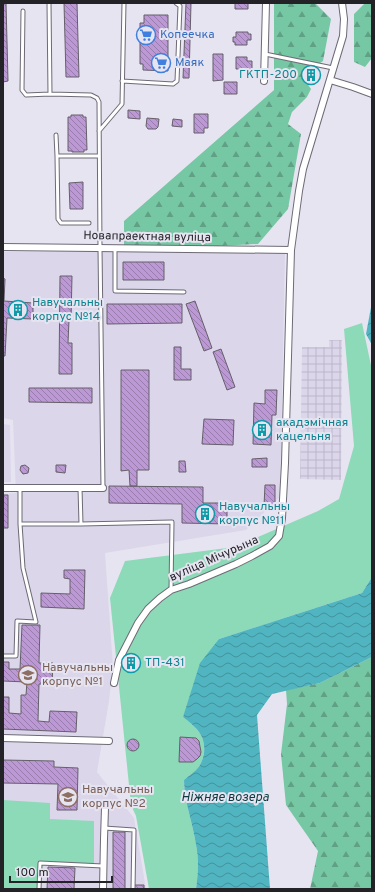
<svg xmlns="http://www.w3.org/2000/svg" width="375" height="892" viewBox="0 0 375 892" font-family="Overpass,sans-serif">
<defs>
<pattern id="industrial-grid" width="8" height="8" patternUnits="userSpaceOnUse"><rect width="8" height="8" fill="#dbd6ea"/><path d="M0 4h8M4 0v8" fill="none" stroke="#bcb7c9"/></pattern>
<pattern id="forest-firs" width="22" height="20" patternUnits="userSpaceOnUse"><rect width="22" height="20" fill="#76c7a4"/><path d="M5 1l3.5 6h-7zM16 11l3.5 6h-7z" fill="#60a186"/></pattern>
<pattern id="water-waves" width="16" height="10" patternUnits="userSpaceOnUse"><rect width="16" height="10" fill="#50b5c0"/><path d="M0 5q4-4 8 0t8 0" fill="none" stroke="#42939c"/></pattern>
<pattern id="building-back-hatch" width="6" height="6" patternUnits="userSpaceOnUse"><rect width="6" height="6" fill="#bc98d5"/><path d="M-1 5l2 2M0 0l6 6M5-1l2 2" fill="none" stroke="#987cad"/></pattern>
</defs>
<rect width="100%" height="100%" fill="#e7e4f1"/>
<!-- built -->
<path fill="#dbd6ea" d="M124,251L285,253L280,497L246,530L105,553L113,667L109,701L97,772L134,818L146,889H3V494L16,493L13,420L3,418V252Z
M3,424L10,425L11,482H3Z"/>
<!-- industrial -->
<path fill="url(#industrial-grid)" d="M329,340H342L341,480L300,479L302,347H329Z"/>
<!-- forest -->
<path fill="url(#forest-firs)" d="M274,3H315L331,19L323,61L308,71L306,82L311,89L307,97L292,112L288,124L301,134L288,209L258,244L124,251V221L274,90Z
M365,3H372V58L365,67L354,62V14Z
M372,657V889H310L318,851L286,805L281,754L287,704L286,690L320,683Z"/>
<!-- park -->
<path fill="#8cdab8" d="M362,323L372,370V577L362,593L219,639L183,717C195,727 206,734 204,753C203,759 201,765 196,770C193,773 188,776 184,780C184,802 193,823 196,845C199,859 198,875 196,889H149L136,816L131,805L110,598L125,561L235,547L318,511L339,499L354,446L344,329Z
M3,800L50,803V819L94,821V864L43,862L41,889H3Z"/>
<!-- water -->
<path fill="url(#water-waves)" d="M372,302V345L366,334Z
M372,577V657L320,683L272,694L257,715L270,889H196C198,875 199,859 196,845C193,823 184,802 184,780C188,776 193,773 196,770C201,765 203,759 204,753C206,734 195,727 183,717L200,663L219,639L362,593Z"/>
<!-- building -->
<path fill="url(#building-back-hatch)" stroke="#655f6a" d="M3,3H6L8,81L3,82Z
M64,3H77L79,77H66Z
M186,3H191L189,78H183Z
M235,3H248V9H235Z
M144,15H168V71L143,70V64H140V23H144Z
M236,32H248V34H251V40H247V45H235V42H233V37H236Z
M213,54H223V80L213,81Z
M236,57H247V61H252V69H236Z
M308,72H315V78H308Z
M224,82H237V94H224Z
M128,110L140,111V119L128,118Z
M194,114H208V128H204V133H194Z
M71,115H83V117H86L87,150H84V152H72V151H68V117H71Z
M147,118L159,119L158,127L156,129H148L146,126Z
M173,119L182,120V127L172,126Z
M83,182V209H70L69,183Z
M123,262H164V280H123Z
M60,276H72L71,320H69L68,343H72V374H59Z
M3,278L5,279L4,301L33,303V319L7,318L5,356H3Z
M195,301L212,348L204,351L186,304Z
M107,304H182V323L107,324Z
M174,347H181V369H191V380H174Z
M221,349L235,387L227,390L213,352Z
M121,370H149V470H137V486H130L129,470L121,471Z
M29,388H92V403L29,402Z
M265,390H277L276,415H272L271,445L253,444L254,403L265,404Z
M204,419L234,420L233,445L202,444Z
M267,458V467H252V459Z
M179,461H185L186,472H179Z
M25,465L29,468L28,473L23,474L20,470L21,466Z
M56,465H66L65,473L56,472Z
M265,485H275V506H264Z
M109,486L203,487V503H227V524L182,523V504L109,503Z
M3,495H8V528H3Z
M64,570H85L84,609L41,607V593L70,594V579L64,578Z
M22,625H40L39,663H53L52,684H39L38,721L49,722L50,711L77,712L76,732L3,729V697H9V713L21,714V695H26L27,682L3,681V662H9V669H20Z
M126,658H136V668H126Z
M180,737L196,738L199,741L201,752L200,756L197,759L193,762H179Z
M127 745a6 6 0 1 1 12 0a6 6 0 1 1-12 0Z
M3,760L54,761V767L78,768L77,810H57L58,784L3,783Z
M113,832H125V889H113Z
M48,867L75,868L74,889H47Z
M134,885H144V889H134Z"/>
<g fill="none" stroke-linecap="round" stroke-linejoin="round">
<!-- lane casing -->
<g stroke="#6d6a75" stroke-width="5">
<path id="lane" d="M49,3L50,94L91,95L97,98L99,102L100,248L103,488
M23,11L22,90L26,95L50,94
M265,54L333,68
M122,81L173,84L177,81L180,6L176,3
M99,131L122,104L124,3
M56,135L57,156H99
M57,156L58,219L61,223H89
M115,248V291L184,292
M20,488V524H81
M80,488L81,524L172,522L171,590
M3,656H16L17,621L36,622L23,568L20,524
M104,828L134,830L133,889
M39,889L40,863L103,866"/>
</g>
<!-- street casing -->
<g stroke="#6d6a75" stroke-width="8">
<path id="street" d="M330,80L353,87L372,94
M264,81L266,3
M3,247L291,250
M3,488H103
M114,683L119,660L138,623L148,609L160,598L171,590L189,584L236,564L252,556L270,546L279,536L282,518L285,463L291,250L299,191L303,169L343,36L344,19L342,3
M3,738L109,741
M103,889L104,839L105,808"/>
</g>
<!-- lane -->
<use href="#lane" stroke="#fff" stroke-width="3"/>
<!-- street -->
<use href="#street" stroke="#fff" stroke-width="6"/>
</g>
<!-- icons -->
<defs>
<g id="supermarket-ring" transform="scale(1)"><circle r="9.5" fill="#e7e4f1" stroke="#3f7fe0" stroke-width="1.5"/><path d="M-6-5.5h2.5l.6 2H6L4.5 2H-2.5L-4.4-4H-6ZM-1.5 3.2a1.3 1.3 0 1 0 .1 0ZM3 3.2a1.3 1.3 0 1 0 .1 0Z" fill="#3f7fe0"/></g>
<g id="building-ring" transform="scale(1)"><circle r="9.5" fill="#e7e4f1" stroke="#0f9aa8" stroke-width="1.5"/><path d="M-4-6H4V6H1V3H-1V6H-4ZM-2.5-4.3h1.7v1.8h-1.7ZM.8-4.3h1.7v1.8H.8ZM-2.5-1h1.7V.8h-1.7ZM.8-1h1.7V.8H.8Z" fill="#0f9aa8"/></g>
<g id="university-ring" transform="scale(1)"><circle r="9.5" fill="#e7e4f1" stroke="#8d6e63" stroke-width="1.5"/><path d="M0-5L7-2L0 1L-7-2ZM-4 1L0 2.5L4 1V4Q0 6-4 4Z" fill="#8d6e63"/></g>
</defs>
<g fill-rule="evenodd">
<use href="#supermarket-ring" x="146" y="35"/>
<use href="#supermarket-ring" x="161" y="63"/>
<use href="#building-ring" x="311" y="75"/>
<use href="#building-ring" x="18" y="310"/>
<use href="#building-ring" x="262" y="430"/>
<use href="#building-ring" x="205" y="514"/>
<use href="#building-ring" x="131" y="663"/>
<use href="#university-ring" x="28" y="675"/>
<use href="#university-ring" x="68" y="797"/>
</g>
<g text-anchor="middle" dominant-baseline="central" stroke-width="4" stroke-linejoin="round" paint-order="stroke">
<!-- shop labels -->
<g font-size="12" fill="#366cbe" stroke="#e7e4f1" text-anchor="start">
<text x="160" y="35">Копеечка</text>
<text x="175" y="63">Маяк</text>
</g>
<!-- culture labels -->
<g font-size="12" fill="#0d838f" stroke="#e7e4f1" text-anchor="start">
<text x="297" y="75" text-anchor="end">ГКТП-200</text>
<text x="32" y="303">Навучальны<tspan x="32" dy="14">корпус №14</tspan></text>
<text x="276" y="423">акадэмічная<tspan x="276" dy="14">кацельня</tspan></text>
<text x="219" y="507">Навучальны<tspan x="219" dy="14">корпус №11</tspan></text>
<text x="145" y="663">ТП-431</text>
</g>
<!-- street labels -->
<g font-size="12" fill="#232227" stroke="#e7e4f1">
<text transform="translate(147 237) rotate(1)">Новапраектная вуліца</text>
<text transform="translate(214 559) rotate(-24)">вуліца Мічурына</text>
</g>
<!-- education labels -->
<g font-size="12" fill="#785e54" stroke="#e7e4f1" text-anchor="start">
<text x="42" y="668">Навучальны<tspan x="42" dy="14">корпус №1</tspan></text>
<text x="82" y="790">Навучальны<tspan x="82" dy="14">корпус №2</tspan></text>
</g>
<!-- water labels -->
<g font-size="13" font-style="italic" fill="#0b3b40" stroke="#e7e4f1">
<text x="225" y="798">Ніжняе возера</text>
</g>
</g>
<!-- border -->
<rect width="375" height="892" fill="none" stroke="#232227" stroke-width="8"/>
<!-- scale -->
<path d="M10 876v6h102v-6" fill="none" stroke="#232227" stroke-width="2"/>
<text x="16" y="876" font-size="12" fill="#232227" stroke="#e7e4f1" stroke-width="3" paint-order="stroke">100 m</text>
</svg>
